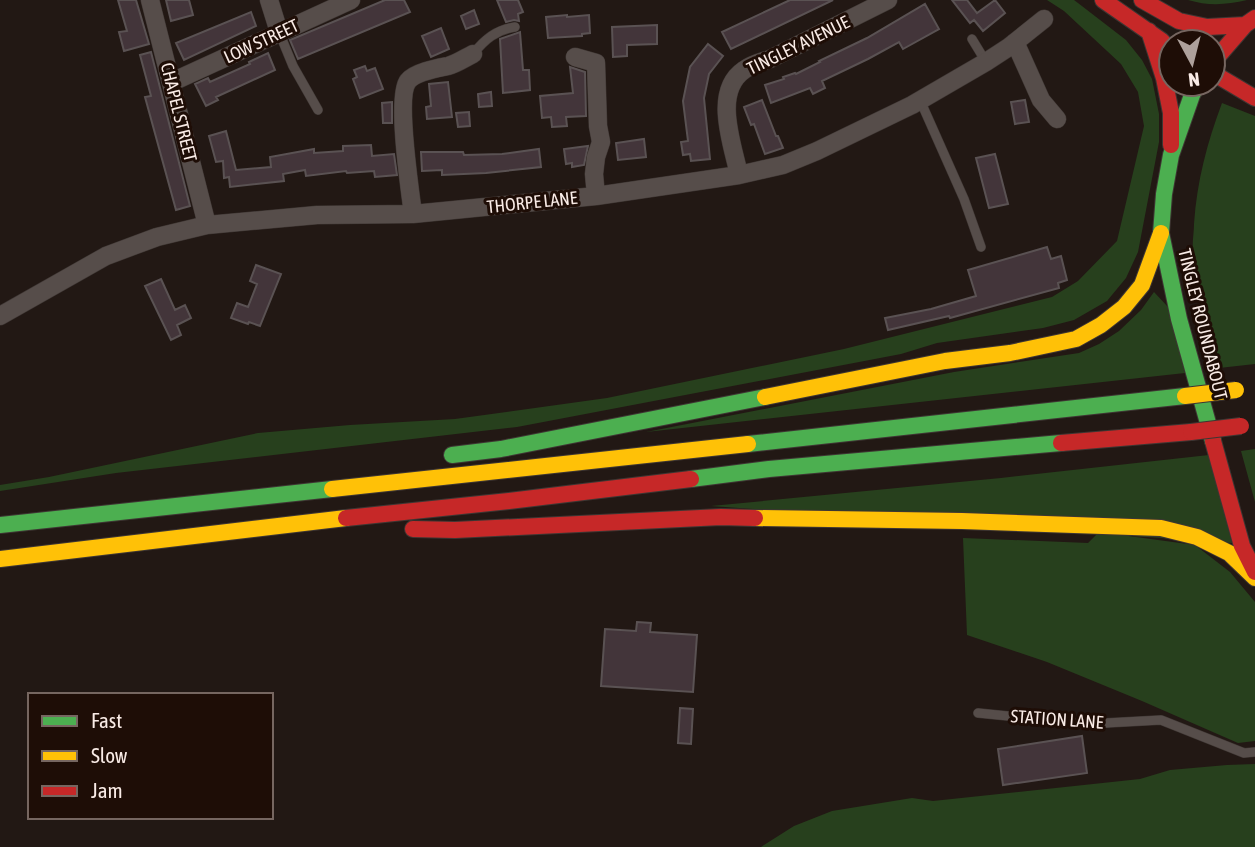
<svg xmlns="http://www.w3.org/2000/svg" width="1255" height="847" viewBox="0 0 1255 847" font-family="'Asap Condensed',sans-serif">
<rect width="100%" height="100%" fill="#221814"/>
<!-- green -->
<path fill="#27401d" d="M1047,0H1074L1078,3L1126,40L1142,60L1152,79L1159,114V142L1138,252L1126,278L1107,301L1074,320L1043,328L937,343L901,354L517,427L116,473L0,491V485L49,477L258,433L350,425L455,419L607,398L844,349L1052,297L1078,281L1117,241L1144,126L1138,92L1121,64L1064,11Z
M1188,0H1247C1226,5 1208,6 1188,0Z
M1222,103L1255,116V364L1219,368C1208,330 1195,291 1193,251C1192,242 1194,233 1194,224C1197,181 1207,143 1222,103Z
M1154,292L1168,307L1185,373L646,432L954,372L1079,353L1099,344L1119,331L1141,310Z
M1255,449V502L1241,451Z
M1209,455L1232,543L711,506L1001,478Z
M1099,532L1195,545L1230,572L1255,602V741L1238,743L1142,701L1047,662L967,635L963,538L1088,543Z
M1255,764V847H761L794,826L832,811L912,798L933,801L1140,779L1170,770L1227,765Z"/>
<!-- building -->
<path fill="#43353a" stroke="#5a5253" stroke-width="2" d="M118,0H136L149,44L124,51L119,32L127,31Z
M166,0H189L193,15L171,21Z
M385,0H404L410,12L298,59L290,40Z
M497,0H518L523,12L518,14L519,21L514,20L506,22Z
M790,0H833L731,49L722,32Z
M952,0H967L977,13L995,0L1005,13L983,31L974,20L970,23Z
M925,4L939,29L903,49L899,42L868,59L822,81L825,88L813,94L810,88L771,103L765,85L784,79L783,77L795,73L796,74L820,62L819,61L867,38Z
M474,10L479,24L466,29L461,16Z
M251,12L256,26L184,60L176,43Z
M567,15V17L589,15L590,33L582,34V36L548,38L546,17Z
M657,25V44L627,45V56L613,57L612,27Z
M441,28L449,49L431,57L422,36Z
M520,32L523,70H529L530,90L503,93L500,39Z
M708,44L723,56L709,74L704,98L710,159L691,161L690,154L683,155L681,142L688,141L683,101L690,67Z
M151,52L190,206L176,210L145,97L151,96L140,55Z
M268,53L275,70L216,97L218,100L206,106L195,84L208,78L210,82L250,64L249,62Z
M365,66L367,71L375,68L383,89L360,98L353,79L357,77L354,70Z
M570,67L585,72L586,116L566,117L567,126L552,127L551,117L542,118L540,96L573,93Z
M448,82L452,117L427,119L426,107L431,106L429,84Z
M491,92L492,106L479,107L478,94Z
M762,100L776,136H778L783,148L765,154L754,124L751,125L744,107Z
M1025,100L1029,122L1015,124L1011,102Z
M392,102V123H383L382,103Z
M469,112L470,126L458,127L456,113Z
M226,131L236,170L271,167L270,157L314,149V153L343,151V146L371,145L372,156L394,154L397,175L375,177L374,171L347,173L346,171L306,176L305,170L283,174L284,181L230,187L229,177L224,178L223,161L216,162L209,136Z
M644,139L646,157L618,160L616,143Z
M588,146L584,165L572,167V163L566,164L564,149Z
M539,149L541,167L486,173L442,175V170L422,171L421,152H463L464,155L502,154Z
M995,154L1008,204L989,208L976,158Z
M1047,247L1051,259L1061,256L1067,280L1058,283L1059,288L950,318L949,316L888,330L885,318L931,309L976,296L968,270Z
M256,265L281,274L260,326L249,322L248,324L231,318L237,303L248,307L257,284L250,281Z
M161,279L175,310L185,305L191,318L177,325L181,335L171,340L145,286Z
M637,622L651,623L650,632L697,635L693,692L601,686L605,629L636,631Z
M680,708L693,709L691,744L678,743Z
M1082,736L1087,773L1003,785L998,749Z"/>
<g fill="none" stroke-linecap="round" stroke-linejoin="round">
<!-- lane casing -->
<g stroke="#3e3633" stroke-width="10">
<path id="lane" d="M279,32L293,66L318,110
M972,39L986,62
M473,54C485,39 496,30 515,27
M920,100L964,199L981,247
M978,713L1087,724L1161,720L1244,753L1255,752"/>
</g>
<!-- street casing -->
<g stroke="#3e3633" stroke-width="19">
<path id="street" d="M150,0L207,225
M269,0L279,32
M1015,42L1041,100L1057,119
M575,57L596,63L598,126L601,142L596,157L594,174L596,196
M172,82L351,0
M739,175C733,145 712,92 744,70C752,64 761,62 770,59L888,0
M413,214C410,191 396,96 408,81C415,72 438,68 448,66C456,64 465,58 473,54
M0,316L106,256L157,237L207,225L317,215L413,214L596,196L739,175L783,165L817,151L912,105L986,62L1009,47L1044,19"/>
</g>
<!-- fast casing -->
<g stroke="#3e3633" stroke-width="18">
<path id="fast" d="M1198,84L1192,95L1171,155L1164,194L1161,233L1179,319L1213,441
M748,444L1185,396
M452,455L501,449L765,397
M691,479L769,469L1061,443
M0,525L332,489"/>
</g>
<!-- slow casing -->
<g stroke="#3e3633" stroke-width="18">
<path id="slow" d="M765,397L945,361L1010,353L1076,339L1101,325L1124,307L1142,285L1161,233
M332,489L748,444
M755,518L962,521L1161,528L1197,537L1229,553L1255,578
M0,559L346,518"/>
</g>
<!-- jam casing -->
<g stroke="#3e3633" stroke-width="18">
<path id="jam" d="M1103,0L1162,41
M1142,0L1179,21L1207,27L1245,25
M1149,31L1164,78L1171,113V145
M1213,62L1245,25L1255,18
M1213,73L1255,98
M1213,441L1242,546L1255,572
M1061,443L1191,432
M346,518L509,501L691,479
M413,529L455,530L721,517L755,518"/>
</g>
<!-- lane -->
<use href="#lane" stroke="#564d4a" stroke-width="9"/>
<!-- street -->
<use href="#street" stroke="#564d4a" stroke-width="18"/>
<!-- fast -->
<use href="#fast" stroke="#4caf50" stroke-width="16"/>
<!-- slow -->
<use href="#slow" stroke="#ffc107" stroke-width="16"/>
<!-- jam -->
<use href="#jam" stroke="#c62828" stroke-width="16"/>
<!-- slow-bridge casing -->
<g stroke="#3e3633" stroke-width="18" stroke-linecap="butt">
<path id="slow-bridge" d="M1185,396L1236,390"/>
</g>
<!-- jam-bridge casing -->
<g stroke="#3e3633" stroke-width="18" stroke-linecap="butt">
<path id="jam-bridge" d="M1191,432L1241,426"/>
</g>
<!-- slow-bridge -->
<use href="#slow-bridge" stroke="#ffc107" stroke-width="16"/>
<!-- jam-bridge -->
<use href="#jam-bridge" stroke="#c62828" stroke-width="16"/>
</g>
<g text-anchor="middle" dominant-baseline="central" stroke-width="6" stroke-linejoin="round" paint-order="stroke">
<!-- street labels -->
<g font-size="18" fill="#f9ebe6" stroke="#1e0d06">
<text transform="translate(261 41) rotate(-25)">LOW STREET</text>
<text transform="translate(798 45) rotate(-26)">TINGLEY AVENUE</text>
<text transform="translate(179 112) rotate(76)">CHAPEL STREET</text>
<text transform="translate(532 202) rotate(-6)">THORPE LANE</text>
<text transform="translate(1203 324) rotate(76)">TINGLEY ROUNDABOUT</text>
<text transform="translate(1057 719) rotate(4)">STATION LANE</text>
</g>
</g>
<!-- legend -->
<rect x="28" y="693" width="245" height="126" fill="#1e0d06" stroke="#766660" stroke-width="2"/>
<rect x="42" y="716" width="35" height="10" fill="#4caf50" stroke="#766660" stroke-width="2"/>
<text x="91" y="728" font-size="21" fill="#f9ebe6">Fast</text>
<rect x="42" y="751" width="35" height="10" fill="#ffc107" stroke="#766660" stroke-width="2"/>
<text x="91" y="763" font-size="21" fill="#f9ebe6">Slow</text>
<rect x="42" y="786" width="35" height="10" fill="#c62828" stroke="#766660" stroke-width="2"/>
<text x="91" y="798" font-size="21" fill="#f9ebe6">Jam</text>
<!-- north arrow -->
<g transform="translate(1192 63) rotate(173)"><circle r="33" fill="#1e0d06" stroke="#766660" stroke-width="2"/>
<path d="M0-5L12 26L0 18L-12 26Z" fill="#aea19c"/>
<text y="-10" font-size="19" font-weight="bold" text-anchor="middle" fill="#f9ebe6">N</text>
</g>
</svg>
